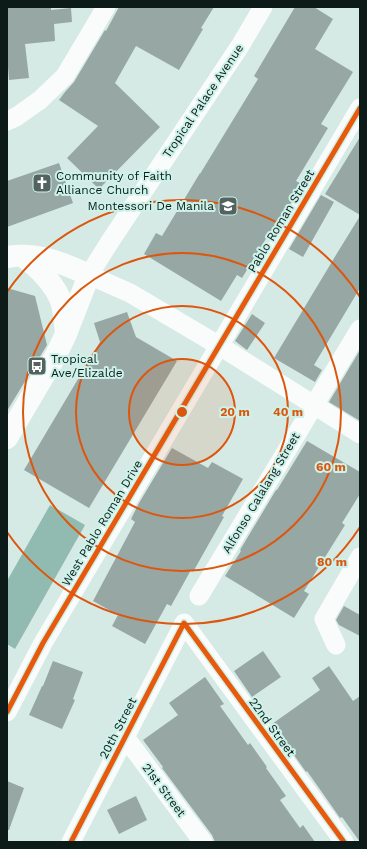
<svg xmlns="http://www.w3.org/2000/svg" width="367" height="849" viewBox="0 0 367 849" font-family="'Work Sans',sans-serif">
<rect width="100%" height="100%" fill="#d5eae5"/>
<!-- water -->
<path fill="#91bab0" d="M50,505L85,525L15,649L7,644V581Z"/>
<!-- building -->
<path fill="#97a7a4" d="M7,7H51V10L71,8L72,22L54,24L55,41L25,44L29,78L9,80L7,53Z
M119,7H214L201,28L203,29L179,70L136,46L115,83L160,127L99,189L67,158L98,126L59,100L65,92L74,82L105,30L106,31Z
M295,7H314L333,19L315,49L353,72L321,124L328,128L296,181L302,184L270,239L267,237L242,278L237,275L221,301L144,254L156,233L162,236L200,173V174L258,79L254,76Z
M360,137V215L325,194Z
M59,163L73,203L7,227V181Z
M321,195L334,202L303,257L289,249Z
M360,216V288L314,365L322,370L315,382L274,358L339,250Z
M7,288L35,296L47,345L7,411Z
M127,312L136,337L177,361L89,508L24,470L100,342L94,323Z
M252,314L265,323L247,350L235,341Z
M360,350V421L329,402Z
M307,441L360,472V494L342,523L345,525L304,591L309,594L294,618L225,576L241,551L240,550L276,490H277Z
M172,448L208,468L212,462L243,479L222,516L224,517L193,572L191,570L171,606L167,604L145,644L112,626L118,615L93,601L135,522L131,519L139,503Z
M344,606L360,615V636L339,625L336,620Z
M263,651L281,677L252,697L234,671Z
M53,661L83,672L73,699L75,700L62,729L29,715L42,686H43Z
M329,666L353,701L360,696V842L342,817L340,818L307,771L306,772L272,724L320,690L312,678Z
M205,677L224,704L220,706L248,745L250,743L267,767L266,768L286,796L280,800L300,828L303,825L315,842H215L212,835L162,768L163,767L143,740L178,715L169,703Z
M7,781L24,788L9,830H7Z
M136,796L147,820L119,834L107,810Z"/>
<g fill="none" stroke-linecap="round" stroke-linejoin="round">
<!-- minor -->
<path stroke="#f9fcfb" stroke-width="19" d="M263,7L240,46L109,243L89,275L130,293L218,345L314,405L360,434
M7,121L16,117L40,100L65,76L106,7
M199,596L360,329
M336,645L324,619L360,557
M7,712L43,643L360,108
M125,737L203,842
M71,842L184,623L344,842"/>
<!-- tertiary -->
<path stroke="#f9fcfb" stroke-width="22" d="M22,256C38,267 56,285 62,304C64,313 65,323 66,333
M7,257C14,256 22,255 29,256C51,258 69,266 89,275L66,334L56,355L7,438"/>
<!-- cycleway casing -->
<g stroke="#cdf2e9" stroke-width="8">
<path id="cycleway" d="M7,712L43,643L360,108
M71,842L184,623L344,842"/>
</g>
<!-- cycleway -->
<use href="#cycleway" stroke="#e8590c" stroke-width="5"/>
</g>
<!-- distance rings -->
<circle cx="182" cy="412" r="53" fill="#dd560d" fill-opacity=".12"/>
<g fill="none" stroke="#dd560d" stroke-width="2">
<circle cx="182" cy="412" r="53"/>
<circle cx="182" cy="412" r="106"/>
<circle cx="182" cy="412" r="159"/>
<path d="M360 527A212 212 0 0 1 7 532M7 292A212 212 0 0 1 360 297"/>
</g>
<!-- icons -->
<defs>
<g id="church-square" transform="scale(1)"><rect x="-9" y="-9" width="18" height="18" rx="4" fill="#536360" stroke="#cdf2e9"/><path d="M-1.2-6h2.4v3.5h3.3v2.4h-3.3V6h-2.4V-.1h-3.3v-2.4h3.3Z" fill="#fff"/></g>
<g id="school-square" transform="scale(1)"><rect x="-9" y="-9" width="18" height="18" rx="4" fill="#536360" stroke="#cdf2e9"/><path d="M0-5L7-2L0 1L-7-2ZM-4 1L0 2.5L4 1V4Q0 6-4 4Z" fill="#fff"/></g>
<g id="bus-square" transform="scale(1)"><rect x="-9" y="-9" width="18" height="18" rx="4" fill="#536360" stroke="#cdf2e9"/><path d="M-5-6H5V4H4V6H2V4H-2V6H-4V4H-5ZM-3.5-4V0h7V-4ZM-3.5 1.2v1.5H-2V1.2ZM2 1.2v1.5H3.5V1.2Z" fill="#fff"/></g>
</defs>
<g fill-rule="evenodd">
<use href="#church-square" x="42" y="183"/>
<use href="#school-square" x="228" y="206"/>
<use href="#bus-square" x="37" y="366"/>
</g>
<g text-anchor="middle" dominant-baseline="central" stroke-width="4" stroke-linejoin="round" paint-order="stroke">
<!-- street labels -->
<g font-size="12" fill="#0d1b18" stroke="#cdf2e9">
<text transform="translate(203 101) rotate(-56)">Tropical Palace Avenue</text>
<text transform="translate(281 221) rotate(-59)">Pablo Roman Street</text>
<text transform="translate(261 493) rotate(-59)">Alfonso Calalang Street</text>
<text transform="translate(102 523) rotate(-59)">West Pablo Roman Drive</text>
<text transform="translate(272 727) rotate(54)">22nd Street</text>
<text transform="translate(118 728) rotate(-63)">20th Street</text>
<text transform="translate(164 790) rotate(53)">21st Street</text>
</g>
<!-- poi labels -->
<g font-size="12" fill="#0d1b18" stroke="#cdf2e9" text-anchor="start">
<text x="56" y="176">Community of Faith<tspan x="56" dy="14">Alliance Church</tspan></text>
<text x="214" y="206" text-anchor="end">Montessori De Manila</text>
<text x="51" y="359">Tropical<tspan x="51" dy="14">Ave/Elizalde</tspan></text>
</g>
</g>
<circle cx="182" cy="412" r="6" fill="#dd560d" stroke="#cdf2e9" stroke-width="2"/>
<g font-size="12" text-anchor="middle" font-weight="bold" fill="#dd560d" stroke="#cdf2e9" stroke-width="4" stroke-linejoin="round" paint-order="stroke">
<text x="235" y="416">20 m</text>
<text x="288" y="416">40 m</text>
<text x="331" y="471">60 m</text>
<text x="332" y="566">80 m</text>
</g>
<!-- border -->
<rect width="367" height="849" fill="none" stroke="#0d1b18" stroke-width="16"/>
</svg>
